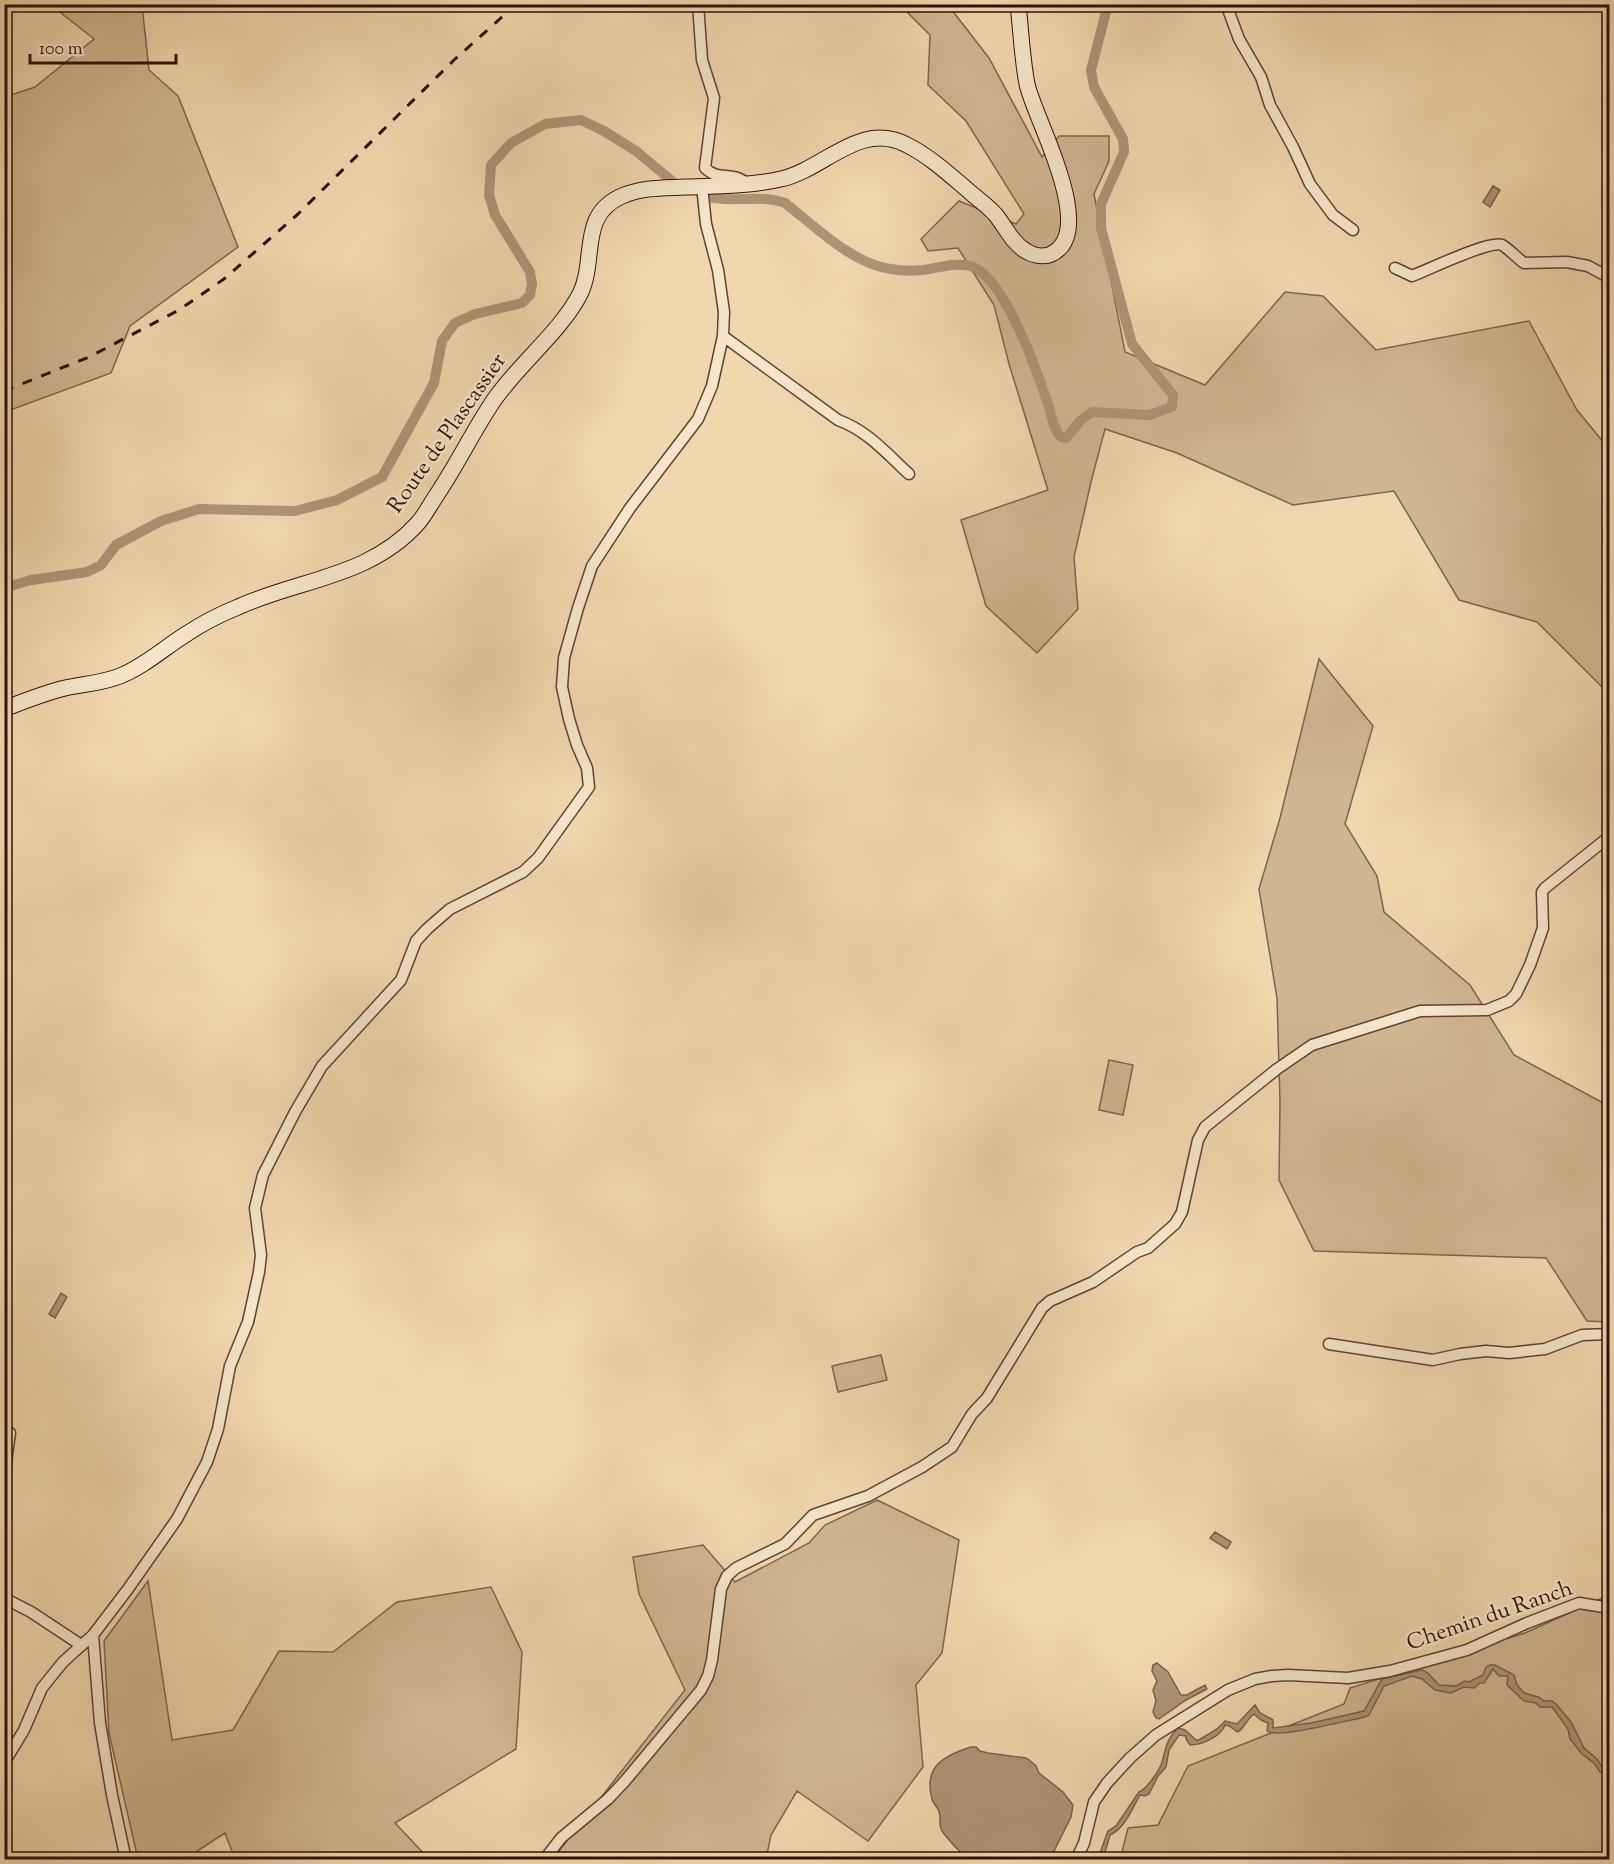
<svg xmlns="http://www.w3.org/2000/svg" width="1614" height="1864" viewBox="0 0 1614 1864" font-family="'Sorts Mill Goudy',serif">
<rect width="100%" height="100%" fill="#f1d7ae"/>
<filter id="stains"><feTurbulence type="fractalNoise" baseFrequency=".00333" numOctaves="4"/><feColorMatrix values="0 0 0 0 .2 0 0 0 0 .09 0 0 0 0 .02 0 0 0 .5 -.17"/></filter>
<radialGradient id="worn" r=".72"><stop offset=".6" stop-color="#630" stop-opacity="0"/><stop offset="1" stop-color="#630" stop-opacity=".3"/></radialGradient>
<!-- green -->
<path fill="#d0b692" stroke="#7e644d" stroke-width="1.5" d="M903,4L948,5L989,58L1042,157L1059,136H1109V161L1094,194L1125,352L1205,385L1285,292L1323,296L1376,350L1529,321L1577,410L1609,449V694L1537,622L1459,600L1394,491L1293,505L1177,453L1105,429L1091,482L1074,557L1078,609L1037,653L986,606L961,520L1048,490L1009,364L994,305L958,248L928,251L921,239L959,201L1016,224L1024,214L966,121L928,85L930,35L901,6Z
M51,5H142L149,70L178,96L238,247L130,326L111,373L5,412V97L35,87L94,39Z
M1319,659L1373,726L1345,824L1377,876L1384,912L1470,985L1514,1055L1609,1106V1322L1587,1321L1546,1258L1314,1251L1279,1180L1280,1102L1277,998L1259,889L1280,818Z
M1109,1060L1133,1065L1123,1115L1099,1110Z
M881,1355L887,1380L838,1392L832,1366Z
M877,1500L959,1540L942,1653L916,1685L923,1767L868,1841L797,1791L771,1835L766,1859L552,1860L685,1690L639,1594L633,1557L703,1545L735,1582L809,1543L825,1525Z
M148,1581L172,1740L233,1730L279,1651L333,1652L397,1602L491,1587L522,1652L516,1749L395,1823L429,1859H235L225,1833L185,1859H138L109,1733L104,1641Z
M1609,1595V1859L1120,1860L1128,1828L1158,1825L1188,1766L1344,1704L1350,1688L1525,1633Z"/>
<!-- water -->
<path fill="#ae9476" stroke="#7a604a" stroke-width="1.5" d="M1493,186L1500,190L1490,207L1483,202Z
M61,1293L67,1297L55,1318L49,1314Z
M1215,1532L1231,1542L1227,1549L1210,1538Z
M1157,1663L1168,1672L1181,1695H1187L1205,1685L1207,1689L1186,1700L1159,1719L1156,1718L1153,1712L1156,1701L1153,1690L1157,1681L1152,1671L1153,1665Z
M1490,1665H1495L1514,1675L1517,1685L1524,1693L1538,1697L1544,1701H1552L1556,1704L1571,1722L1584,1748L1597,1759L1602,1767L1609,1770V1775L1600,1772L1595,1764L1582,1754L1570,1739L1568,1729L1552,1707H1540L1536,1703L1524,1701L1507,1685L1508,1676H1499L1493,1669L1484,1683H1480L1474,1688L1464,1687L1451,1693L1435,1690L1422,1679L1412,1676L1384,1686L1369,1715L1365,1717C1349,1720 1277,1739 1267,1731L1268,1723L1261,1720L1254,1714C1247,1719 1245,1727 1238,1732L1229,1726L1225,1725C1221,1736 1203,1745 1190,1745L1186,1739V1736L1179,1735L1169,1750L1166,1767L1158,1776L1149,1794L1145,1796L1140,1795C1132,1809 1125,1828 1110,1835L1105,1852L1110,1859L1102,1858L1100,1853L1108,1831L1116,1826L1139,1792C1146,1790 1160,1770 1162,1762C1166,1749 1166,1739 1178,1728L1185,1730L1196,1740H1199L1217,1729L1225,1721L1237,1724L1255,1705L1260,1713L1273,1720V1728L1311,1723L1364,1711L1382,1679L1422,1670L1428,1673L1439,1685L1456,1686L1465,1681L1469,1682L1483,1675L1486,1667Z
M971,1747H976L980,1751L988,1753L1026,1758L1029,1760L1036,1766L1039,1773L1063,1792L1073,1805L1071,1817L1050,1859C1028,1860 985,1864 966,1856C961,1854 943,1834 941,1829C939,1823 941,1817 939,1811C937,1806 933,1804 932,1799C923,1766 945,1755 971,1747Z"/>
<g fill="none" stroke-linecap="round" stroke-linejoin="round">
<!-- canal -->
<path stroke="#ae9476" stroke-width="10" d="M708,197C733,203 760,194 785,203C815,226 852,264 891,269C901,271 913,271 923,270C938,268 963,260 977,269C1008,288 1036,369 1048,404C1052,415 1053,430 1061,437L1066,438L1080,421L1092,412L1149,415L1172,407L1173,395L1132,344L1101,228V204L1124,152L1123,139L1094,87L1091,70L1108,4
M4,588L31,580L87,572L101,565L116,545L161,521L199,509L295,511L337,500L382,477L434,383L442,341L455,323L475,314L522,303L530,295L532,284L530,272L495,215L489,195L491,165L511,143L545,124L581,120L604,131L636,151L672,181"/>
<!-- street casing -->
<g stroke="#5e4332" stroke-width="13">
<path id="street" d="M698,4L702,60L714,98L705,168C719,182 732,170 747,184
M1226,4L1239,39L1261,77L1270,105L1293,147L1310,184L1333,215L1353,230
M1395,268L1412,276C1428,270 1489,240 1502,245C1509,249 1517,258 1524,263L1567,262L1588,266L1610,278
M723,336L838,420C868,431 886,453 909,474
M4,504L6,503
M1329,1344L1433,1360L1460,1354L1486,1351L1509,1353L1545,1349L1582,1335L1610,1334
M4,1500L7,1454L10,1433
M4,1598L31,1612L81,1645
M93,1635L100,1723L112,1795L126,1860
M4,1763L24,1730L42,1688L63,1662L93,1635L128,1589L177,1519L207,1462L218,1429L230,1366L248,1322L259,1272L261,1255L255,1208L263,1175L295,1112L322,1066L401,980L416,941L427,929L450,909L523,872L538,858L589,787L587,768L577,745L569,719L562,687L564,658L578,608L592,566L630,508L698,419L712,386L723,336L724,312L718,270L706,224L702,186
M544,1860L561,1838L608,1799L625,1781L701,1690L708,1676L712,1660L721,1589L727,1576L736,1568L785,1544L813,1515L868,1496L922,1467L952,1447L972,1414L987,1398L1042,1308L1050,1301L1093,1282L1137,1252L1148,1248L1175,1224L1182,1212L1198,1140L1205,1127L1277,1069L1312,1045L1420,1011L1487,1010L1509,1001L1516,994L1530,965L1543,928L1542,892L1545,888L1610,836
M1076,1860L1084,1843L1094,1802L1107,1783L1130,1758L1156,1735L1228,1690L1255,1679L1272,1676L1288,1675L1348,1678L1390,1671L1467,1650L1527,1623L1579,1603L1610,1608"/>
</g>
<!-- secondary casing -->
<g stroke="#2d1208" stroke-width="17">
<path id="secondary" d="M4,709C24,701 45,693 65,688C83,684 103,683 120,676C145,666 165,647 188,633C203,623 221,614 238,607C300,579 370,577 418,523C425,515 430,505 436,496C457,465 473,431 494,400C519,364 561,331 580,294C597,260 578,215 622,196C642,187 664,188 685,187C717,186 750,186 781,179C825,169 860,120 907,145C931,157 951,176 971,193C979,200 988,206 995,214C1005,226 1012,243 1026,251C1032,255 1041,257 1049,255C1101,235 1034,118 1027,84C1022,58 1021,31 1018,4"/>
</g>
<!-- street -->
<use href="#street" stroke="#f6e5ca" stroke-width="10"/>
<!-- secondary -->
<use href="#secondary" stroke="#f6e5ca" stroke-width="15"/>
<!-- rail -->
<path stroke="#2d1208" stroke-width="3" stroke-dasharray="10 10" stroke-linecap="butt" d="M4,391L89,357L179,310L224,279L298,214L454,60L502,17L521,4"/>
</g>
<g text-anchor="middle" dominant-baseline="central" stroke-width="5" stroke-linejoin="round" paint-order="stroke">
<!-- street labels -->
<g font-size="22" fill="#2d1208" stroke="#f6e5ca">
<text transform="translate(448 434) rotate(-55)">Route de Plascassier</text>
<text transform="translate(1490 1617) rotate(-19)">Chemin du Ranch</text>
</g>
</g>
<!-- margin -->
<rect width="1614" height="1864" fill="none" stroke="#f1d7ae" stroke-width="24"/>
<rect x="6" y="6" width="1602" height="1852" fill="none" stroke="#2d1208" stroke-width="3"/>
<rect x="12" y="12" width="1590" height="1840" fill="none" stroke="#2d1208" stroke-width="1.5"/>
<!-- scale -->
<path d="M30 54v9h146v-9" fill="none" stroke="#2d1208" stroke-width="3"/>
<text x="39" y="54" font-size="18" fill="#2d1208" stroke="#f6e5ca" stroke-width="4.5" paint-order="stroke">100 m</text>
<rect width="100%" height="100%" filter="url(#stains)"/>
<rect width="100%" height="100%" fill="url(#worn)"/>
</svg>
